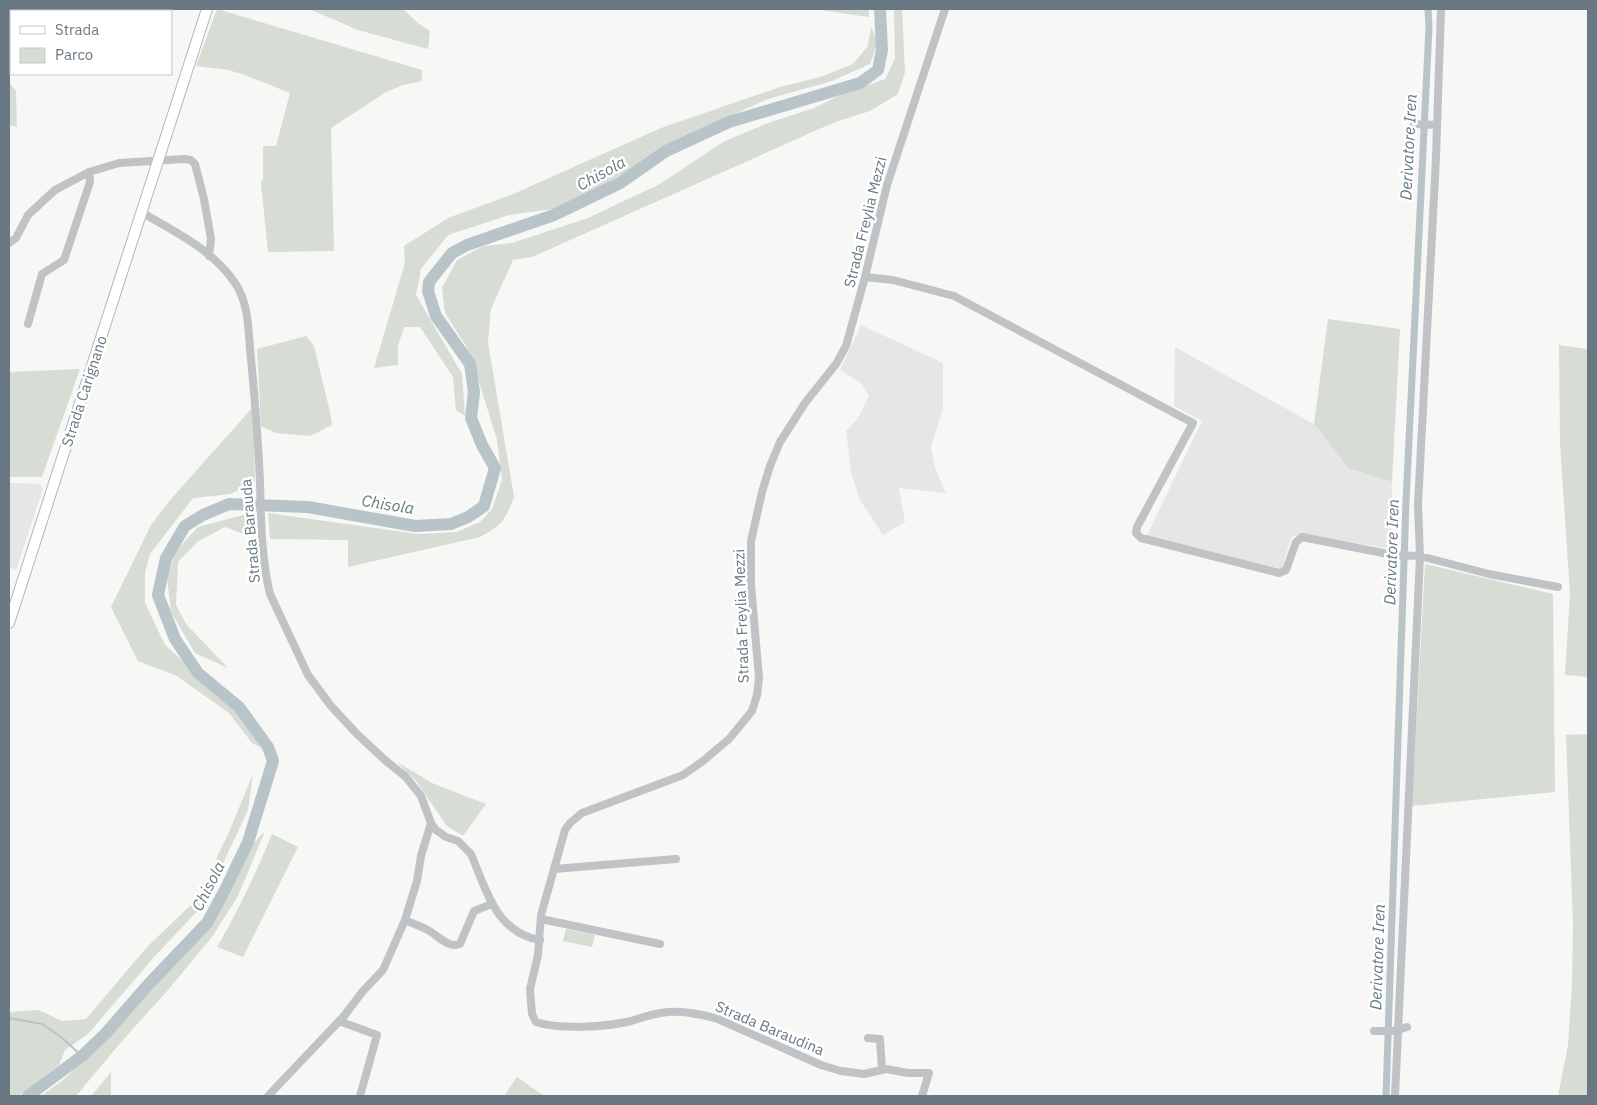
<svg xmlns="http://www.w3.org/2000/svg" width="1597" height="1105" viewBox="0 0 1597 1105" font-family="'IBM Plex Sans',sans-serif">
<rect width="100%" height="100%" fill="#f7f7f5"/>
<!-- built -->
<path fill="#e5e6e5" d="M861,325L943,363V408L931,447L935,468L946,493L899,488L905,522L883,535L860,500L851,472L846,431L858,418L869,396L861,383L840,370Z
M1175,347L1314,424L1348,468L1392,482L1391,549L1303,534L1291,537L1282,569L1146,537L1202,421L1174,406Z
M9,483L40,484L43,489L16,570L9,567Z"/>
<!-- green -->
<path fill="#d7dcd4" d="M217,9L422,70V81L403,85L386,92L331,128L334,251L268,252L261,183L263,179V146H276L290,93L245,75L228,70L196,66Z
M309,9H403L419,24L430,31L428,49L358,30Z
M813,9H869V17Z
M894,9H902L905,72L898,94L870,111L835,122L532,257L513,260L491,309L488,342L514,497C505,521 502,525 480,537L348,567V540L270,539L268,513L418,534L457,532L480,522L492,509L502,480L497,440L481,388L466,346L445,313L442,288L457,260L483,246L512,243L588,218L660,184L723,142L768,123L814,108L838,96L885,79L895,59Z
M871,27L878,42L870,64L832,81L768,99L697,131L584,196L553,209L509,215L448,235L421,269L416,295L462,374L465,416L456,410L453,377L420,327H404L398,346V365L374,368L405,263L404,246L448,218L511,195L661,128L780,87L820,77L853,64L868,46Z
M9,82L16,91L17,127L9,125Z
M1328,319L1400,329L1392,482L1348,468L1314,424Z
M306,336L314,346L330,412L332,425L310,436L276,433L261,426L257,349Z
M1559,345L1588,349V677L1565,675L1570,593L1560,444Z
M80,369L42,477H9V372Z
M253,407L255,481L231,494L193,498L150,554L145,573V603L165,645L236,709L260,747L252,743L229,713L177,676L138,661L111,607L151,525L170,500Z
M254,512L252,537L225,527L197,542L178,562L176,605L186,624L228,668L195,653L171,612L167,577L175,552L198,527Z
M1425,564L1553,594L1555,792L1412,806Z
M1588,734V1096H1558L1568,1045L1572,985L1573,923L1566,735Z
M397,762L432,783L486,804L463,836L447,826L416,781Z
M253,774L248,810L204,904L154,957L88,1034L65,1050L59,1065L19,1096H9V1012L39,1010L62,1021L86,1019L147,947L197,899L229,832Z
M265,831L238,896L212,937L168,990L122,1041L76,1096H41L63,1080L114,1032L160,980L207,931L231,892L253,844Z
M272,834L298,847L243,957L217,947C239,910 256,873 272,834Z
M566,929L595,935L592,947L563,941Z
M111,1072V1096H91Z
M517,1077L544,1096H504Z"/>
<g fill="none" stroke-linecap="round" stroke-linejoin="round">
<!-- stream -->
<path stroke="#b8c4c8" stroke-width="2" d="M9,1018L42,1024L61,1037L82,1056"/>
<!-- canal -->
<path stroke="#b8c4c8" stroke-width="7" d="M1386,1096L1406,502L1429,27L1428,9"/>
<!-- river -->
<path stroke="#b8c4c8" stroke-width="12" d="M28,1096L82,1056L106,1033L147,986L207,923L225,890L248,842L273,761L268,747L239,707L198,673L175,639L158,595L166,558L185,526L203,515L229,504L308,507L415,526L451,524L468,517L484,506L495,468L482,445L471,418L474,392L470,364L436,316L428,291L429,282L452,253L467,245L554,215L620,183L666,151L729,122L860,83L878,70L882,50L880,9"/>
<!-- secondary casing -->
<g stroke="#b1b7bb" stroke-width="12">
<path id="secondary" d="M9,623L207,9"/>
</g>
<!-- minor -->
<path stroke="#bfc3c6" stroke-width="8" d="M1414,124L1437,125
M141,212C174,231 213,250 235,283C250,305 248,334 251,359C255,400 258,440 260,481C261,518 261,557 270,594L308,675L331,706L357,734L386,761L405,776L421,796L431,823L436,830L446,837L458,841L471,854C486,889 496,933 540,940
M9,243L16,238L28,215L55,190L89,172L119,163L185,159L191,160L195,164L204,199L211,239L209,256
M865,277L893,280L954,296L1193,423L1137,527L1136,533L1141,538L1279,573L1286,570L1296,542L1302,537L1393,555L1420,556L1489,574L1558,587
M28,324L42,274L64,260L90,182L89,172
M554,869L676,859
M541,919L660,944
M405,920C413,924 424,927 431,932C440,938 449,948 460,944L474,911L492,904
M339,1021L377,1035L360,1096
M1374,1031H1395L1407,1027
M868,1038L880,1039L882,1070
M268,1096L344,1016L363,991L383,970L405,920L417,881L421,856L431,823
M922,1096L929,1073H908L886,1069L864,1074L841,1071L821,1065L718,1019C701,1014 686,1011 668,1012C656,1013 643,1017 631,1021C607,1027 559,1030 536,1022L532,1014L530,989L538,955L541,915L565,830L570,823L582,813L683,775L703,761L729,739L752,711L757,695L759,678L751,585V541L762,492L770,466L780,442L805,403L836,364L846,346L865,277L887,185L945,9
M1395,1096L1420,556L1418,505L1436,158L1441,9"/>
<!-- secondary -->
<use href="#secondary" stroke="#fff" stroke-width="10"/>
</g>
<g text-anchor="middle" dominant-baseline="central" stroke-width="5" stroke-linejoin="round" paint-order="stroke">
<!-- street labels -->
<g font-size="15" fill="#697983" stroke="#fff">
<text transform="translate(865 222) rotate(-76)">Strada Freylia Mezzi</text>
<text transform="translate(84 391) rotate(-72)">Strada Carignano</text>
<text transform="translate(250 531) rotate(-95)">Strada Barauda</text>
<text transform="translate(741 616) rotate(-92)">Strada Freylia Mezzi</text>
<text transform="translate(770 1028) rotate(23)">Strada Baraudina</text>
</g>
<!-- water labels -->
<g font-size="16" font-style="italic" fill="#657a7f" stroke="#fff">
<text transform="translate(1408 147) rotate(-87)">Derivatore Iren</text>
<text transform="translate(601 173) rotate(-29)">Chisola</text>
<text transform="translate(388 504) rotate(9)">Chisola</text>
<text transform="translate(1391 552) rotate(-88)">Derivatore Iren</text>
<text transform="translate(208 886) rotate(-63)">Chisola</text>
<text transform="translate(1377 957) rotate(-88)">Derivatore Iren</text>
</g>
</g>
<!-- border -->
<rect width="1597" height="1105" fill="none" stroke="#697983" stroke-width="20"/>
<!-- legend -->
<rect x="10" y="10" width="162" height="65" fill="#ffffff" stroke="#c3c9cd"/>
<rect x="20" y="26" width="25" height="8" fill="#ffffff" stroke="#c3c9cd"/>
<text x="55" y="35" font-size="15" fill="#697983">Strada</text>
<rect x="20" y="48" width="25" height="15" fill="#d7dcd4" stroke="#c3c9cd"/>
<text x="55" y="60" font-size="15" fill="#697983">Parco</text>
</svg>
